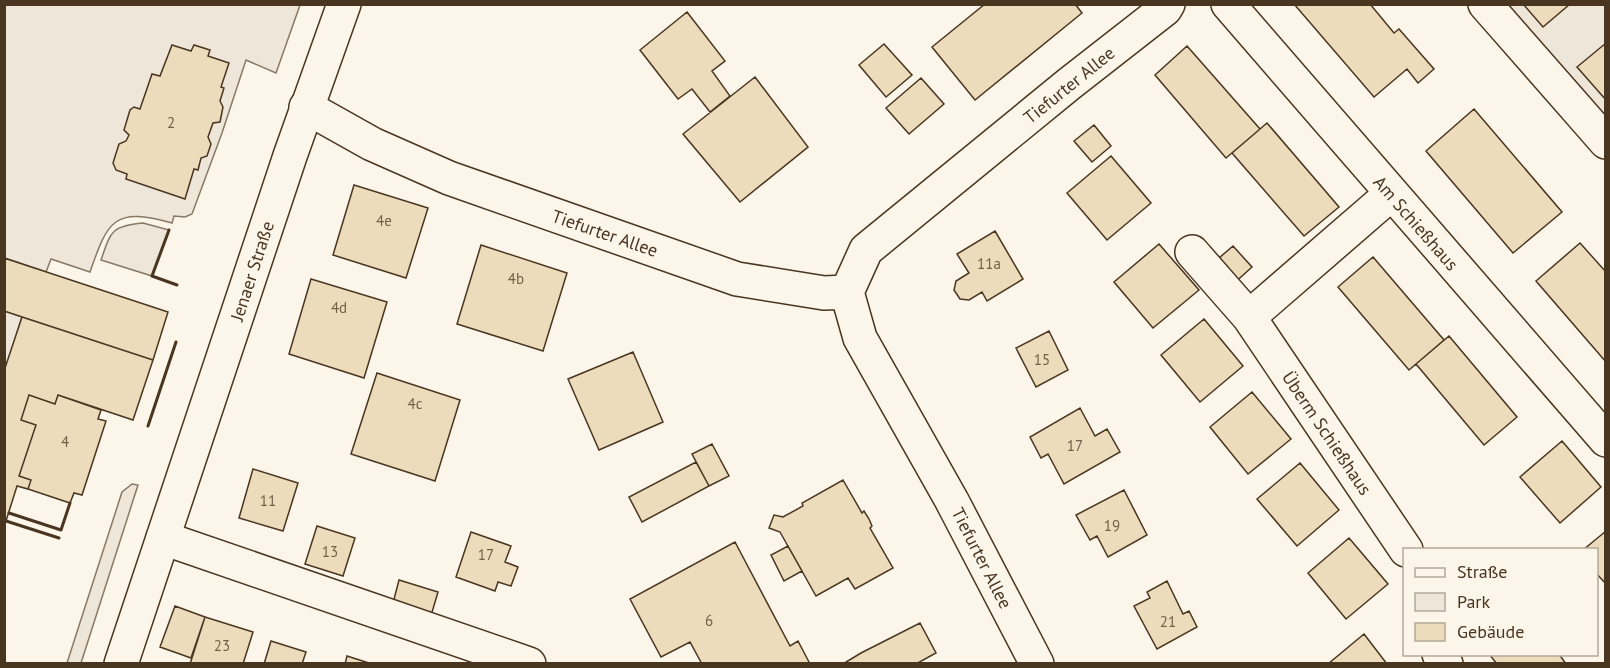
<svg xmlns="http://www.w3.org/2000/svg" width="1610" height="668" viewBox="0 0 1610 668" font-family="'PT Sans',sans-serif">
<rect width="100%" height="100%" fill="#fbf6e9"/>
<!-- green -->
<path fill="#ede6d9" stroke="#887966" stroke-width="1.5" d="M5,5H300L276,73L246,60L222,133L192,214L185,217L174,216L172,223C114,207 108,220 90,272L51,259L46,272L5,258Z
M1503,5H1605V123Z
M143,223L169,230L152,276L101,260C111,231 111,226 143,223Z
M5,311L22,317L5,371Z
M132,484L138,485L81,663H67L122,492Z"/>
<!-- building -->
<path fill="#ecdcbc" stroke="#4a3520" stroke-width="1.5" d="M985,4H1075L1082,13L975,100L932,47Z
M1294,4H1370L1394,33L1399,29L1434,69L1418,83L1407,69L1374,97Z
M1523,4H1570L1543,27Z
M687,12L725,61L712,71L730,96L710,112L692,89L678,99L640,50Z
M1606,43V100L1577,67Z
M884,44L912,75L886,97L859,65Z
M172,45L191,51L194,45L210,50L208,56L229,63L221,87L224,88L220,101L223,107L220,122L213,123L208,137L211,144L207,156L201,158L198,170L194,169L185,199L126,179L127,174L116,170L113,163L119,144L126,141L129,135L124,130L130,110L134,107L140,109L152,74L160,76Z
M1187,46L1260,129L1226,158L1155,75Z
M755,77L808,147L740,202L683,134Z
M921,78L944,104L909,134L886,108Z
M1474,109L1562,212L1513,253L1426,151Z
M1267,123L1339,207L1304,236L1232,153Z
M1094,125L1111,146L1092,162L1074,141Z
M1111,156L1151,203L1107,240L1067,193Z
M354,185L428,208L406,278L333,255Z
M995,231L1023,279L987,301L982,292L969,300L960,299L954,290L956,281L969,273L957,254Z
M1580,243L1606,272V362L1536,281Z
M1159,244L1199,290L1153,328L1114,282Z
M481,245L567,273L543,351L457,324Z
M1233,246L1252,267L1231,286L1212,264Z
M1373,257L1444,340L1409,370L1338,287Z
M4,258L168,312L153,360L4,311Z
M311,279L387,302L364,378L289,354Z
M22,317L153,360L133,420L58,395L55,404L29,395L21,420L36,425L19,476L31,480L28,489L17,486L6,521L4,520V371Z
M1204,319L1243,366L1200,402L1161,355Z
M1049,331L1068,370L1036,387L1016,348Z
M1449,336L1517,417L1484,445L1416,364Z
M633,352L663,422L599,450L568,379Z
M377,373L460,400L435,481L351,454Z
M1252,392L1291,439L1248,474L1210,427Z
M29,395L55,404L58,395L101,410L98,419L106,421L82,495L74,493L70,503L28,489L31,480L19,476L36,425L21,420Z
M1080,408L1095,436L1107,429L1120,452L1064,484L1048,454L1041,458L1030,437Z
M1562,441L1601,487L1560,523L1520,477Z
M712,444L729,476L709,486L692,454Z
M696,462L709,486L642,522L629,497Z
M1300,463L1339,510L1297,546L1257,499Z
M253,469L298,483L283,531L239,518Z
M843,480L862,513L864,511L869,519L872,526L870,528L893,568L855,589L848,578L816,596L780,532L769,528L774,515L783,517L803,506L802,503Z
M1124,490L1147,535L1108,557L1097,536L1090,540L1076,515Z
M317,526L355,538L343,576L305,564Z
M1606,531V584L1596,573V550H1583Z
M471,532L511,546L505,562L518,567L511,586L498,582L495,591L456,577Z
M1349,538L1388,584L1346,619L1308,573Z
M735,542L790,646L798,641L810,664H702L690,642L661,657L630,599Z
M788,546L802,571L784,581L771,555Z
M399,580L438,592L430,619L392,607Z
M1167,581L1183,614L1189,611L1197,627L1157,649L1134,606L1150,598L1147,592Z
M175,606L205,617L191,658L160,647Z
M205,617L253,632L243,664H190Z
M920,623L936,653L916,664H847L846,662L861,653Z
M1364,634L1387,664H1328Z
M271,641L306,652L302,664H264Z
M1489,654H1559L1566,664H1497Z
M347,656L372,664H345Z"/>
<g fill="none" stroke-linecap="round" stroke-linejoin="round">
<!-- minor casing -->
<g stroke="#4a3520" stroke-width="36">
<path id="minor" d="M1228,4L1606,440
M1485,4L1606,142
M306,107L372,144L449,178L737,279L824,293L847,292
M1192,252L1249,317L1406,550
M1249,317L1391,194
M163,538L529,664
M1439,654L1446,664
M1037,664L952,501L860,338L847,292L866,250L1069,84L1165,9L1168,4"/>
</g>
<!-- major casing -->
<g stroke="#4a3520" stroke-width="36">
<path id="major" d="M121,664L290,156L344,4"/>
</g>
<!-- minor -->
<use href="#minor" stroke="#fbf6e9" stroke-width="33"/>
<!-- major -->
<use href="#major" stroke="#fbf6e9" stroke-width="33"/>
<!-- wall -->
<path stroke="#4a3520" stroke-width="3" d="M169,230L152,276L177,285
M148,426L176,342
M9,513L61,530L70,503
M6,521L59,538"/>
</g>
<g text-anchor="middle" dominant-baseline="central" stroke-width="4.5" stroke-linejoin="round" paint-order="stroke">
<!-- number labels -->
<g font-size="15" fill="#725f47">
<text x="171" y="122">2</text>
<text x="384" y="220">4e</text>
<text x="989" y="263">11a</text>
<text x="516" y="278">4b</text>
<text x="339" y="307">4d</text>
<text x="1042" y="359">15</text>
<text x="415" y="403">4c</text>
<text x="65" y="441">4</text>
<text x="1075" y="445">17</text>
<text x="268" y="500">11</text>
<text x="1112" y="525">19</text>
<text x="330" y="551">13</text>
<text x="486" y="554">17</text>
<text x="709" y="620">6</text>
<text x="1168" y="621">21</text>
<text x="222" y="645">23</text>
</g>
<!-- street labels -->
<g font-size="18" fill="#4a3520" stroke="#fbf6e9">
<text transform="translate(1069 85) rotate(-39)">Tiefurter Allee</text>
<text transform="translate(1416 223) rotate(49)">Am Schießhaus</text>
<text transform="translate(605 233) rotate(19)">Tiefurter Allee</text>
<text transform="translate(252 271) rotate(-72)">Jenaer Straße</text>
<text transform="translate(1327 433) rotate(56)">Überm Schießhaus</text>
<text transform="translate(982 558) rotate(63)">Tiefurter Allee</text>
</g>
</g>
<!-- border -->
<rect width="1610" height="668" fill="none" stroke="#4a3520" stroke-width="12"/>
<!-- legend -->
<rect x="1403" y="548" width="195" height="108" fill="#fbf6e9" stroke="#b4a999" stroke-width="1.5"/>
<rect x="1415" y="568" width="30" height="9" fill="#fbf6e9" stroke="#b4a999" stroke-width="1.5"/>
<text x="1457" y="578" font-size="18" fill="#4a3520">Straße</text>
<rect x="1415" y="593" width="30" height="18" fill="#ede6d9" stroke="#b4a999" stroke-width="1.5"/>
<text x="1457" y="608" font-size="18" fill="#4a3520">Park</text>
<rect x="1415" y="623" width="30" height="18" fill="#ecdcbc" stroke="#b4a999" stroke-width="1.5"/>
<text x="1457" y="638" font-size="18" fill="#4a3520">Gebäude</text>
</svg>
